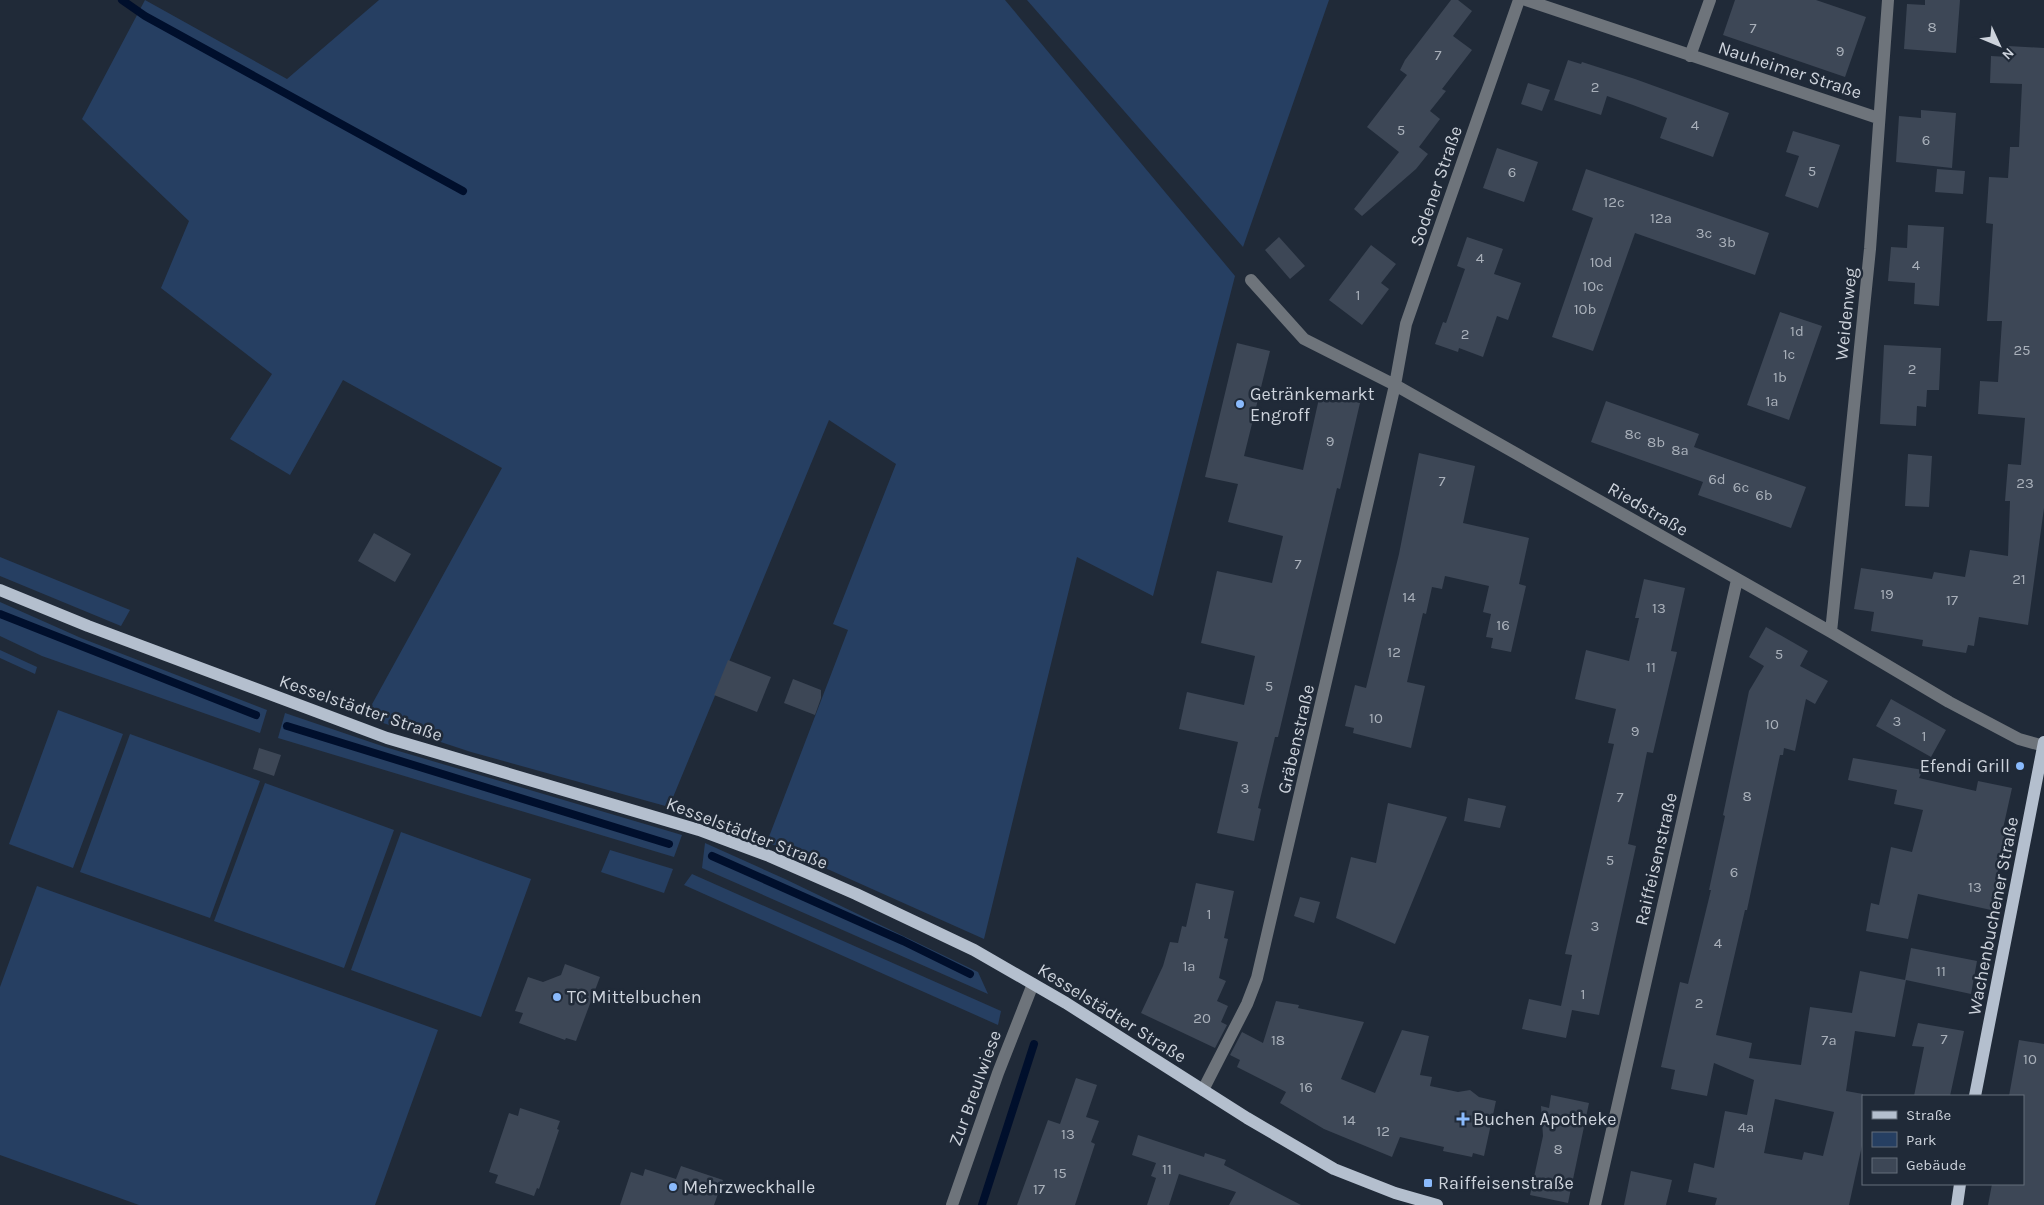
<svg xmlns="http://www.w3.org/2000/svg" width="2044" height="1205" viewBox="0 0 2044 1205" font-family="Karla,sans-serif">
<rect width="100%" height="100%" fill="#202a38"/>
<!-- green -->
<path fill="#263f62" d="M145,0L287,79L379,0H1005L1235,276L1153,596L1077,557L984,939L767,842L848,630L833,624L896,464L829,420L669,807L471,752L365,717L502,468L343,380L290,475L230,439L272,374L161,288L189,221L82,119Z
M1027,0H1329L1243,247Z
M0,557L130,610L121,626L0,576Z
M0,602L81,638L267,710L260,733L42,656L0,636Z
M0,650L37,667L35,674L0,658Z
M58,710L123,734L73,868L9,844Z
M285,713L385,747L682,835L674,857L278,738Z
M130,734L260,781L210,918L80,872Z
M265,783L394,830L344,968L214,921Z
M401,832L531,879L481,1017L351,970Z
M705,843L785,879L978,972L988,994L702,868Z
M610,850L673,869L664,893L601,872Z
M692,874L1001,1011L998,1025L684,885Z
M37,886L438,1030L375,1205H139L0,1155V987Z"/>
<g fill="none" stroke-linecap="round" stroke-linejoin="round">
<!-- stream -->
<path stroke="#000f2c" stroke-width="8" d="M122,0L145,16L463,191
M0,614L256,715
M287,726L669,844
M712,856L903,941L970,974
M982,1205L1034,1044"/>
</g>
<!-- building -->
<path fill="#3d4756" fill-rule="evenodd" d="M1451,0H1458L1472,11L1453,36L1472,50L1442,89L1446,91L1430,111L1440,119L1419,147L1428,154L1416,169L1362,216L1354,209L1399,152L1367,127L1407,75L1400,70L1405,60Z
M1735,0H1816L1866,17L1845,77L1723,35Z
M1925,0H1960L1956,53L1904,49L1907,4L1925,5Z
M2008,46L2044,48V508L2028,625L1979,617L1974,646L1968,645L1966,653L1922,646L1923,640L1871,631L1874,612L1854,609L1861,568L1932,579L1934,572L1965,577L1970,550L2008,556L2010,501H2005L2008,464L2021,465L2025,418L1978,414L1980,381L1998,382L2002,321H1987L1993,224L1986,223L1989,177L2008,178L2010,147H2019L2022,84L1990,83L1991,56L2008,57Z
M1568,60L1581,64L1582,62L1635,79L1729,113L1713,157L1660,138L1667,118L1633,105L1607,96L1601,115L1554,100Z
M1528,83L1550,90L1542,111L1521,104Z
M1921,110L1956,113L1952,168L1896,162L1899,116L1921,118Z
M1793,131L1840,145L1818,208L1785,196L1799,156L1786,152Z
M1497,148L1538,162L1524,202L1483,188Z
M1586,169L1769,233L1755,275L1635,233L1593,351L1552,337L1593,218L1572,210Z
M1937,169L1965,171L1963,194L1935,192Z
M1908,225L1944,227L1939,306L1914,304L1915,283L1888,281L1891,247L1907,248Z
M1279,237L1305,266L1290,279L1265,250Z
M1467,237L1503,249L1494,274L1521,283L1508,320L1497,316L1483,357L1459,348L1458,352L1435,344L1443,322L1446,323L1465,269L1457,266Z
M1371,245L1396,264L1381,283L1389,289L1362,325L1329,300Z
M1780,312L1822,326L1789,420L1747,405Z
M1237,343L1270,351L1244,456L1303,470L1320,394L1360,403L1340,489L1337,488L1278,737H1275L1258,808L1261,809L1254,841L1217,833L1238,742L1179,729L1187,692L1244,705L1255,656L1201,643L1217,571L1272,583L1283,536L1228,522L1238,484L1205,477Z
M1884,345L1941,348L1939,390H1927L1926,407L1917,406L1916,426L1880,424Z
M1606,401L1699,434L1694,447L1806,487L1791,528L1698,495L1703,482L1591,442Z
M1419,453L1475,466L1463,523L1529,538L1519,584L1526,586L1511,652L1491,648L1493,638L1486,637L1491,614L1483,612L1489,586L1445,576L1442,589L1432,587L1426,614L1423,613L1407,682L1425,686L1411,748L1353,733L1354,728L1345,726L1355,685L1366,688L1399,554Z
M1908,454L1932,456L1929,507L1905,506Z
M374,533L411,554L395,582L358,561Z
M1644,579L1685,588L1671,651L1677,652L1653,753L1647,752L1628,844L1636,846L1599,1015L1572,1010L1566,1038L1522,1029L1529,999L1561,1006L1572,955L1565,954L1614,744L1608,743L1616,709L1575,699L1586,650L1629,661L1639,618H1635Z
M1766,627L1808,651L1800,666L1828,681L1815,704L1806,699L1795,751L1784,748L1783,755H1780L1747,910H1745L1716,1035L1752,1043L1749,1058L1801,1065L1810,1007L1852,1013L1860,971L1905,980L1911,948L1977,961L1971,994L1906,980L1895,1037L1855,1031L1846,1091L1863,1094V1141L1849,1205H1715L1717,1198L1688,1192L1694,1163L1714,1168L1725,1111L1747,1115L1754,1080L1714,1063L1707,1096L1671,1089L1675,1070L1661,1067L1680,982L1688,984L1711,890H1709L1725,816L1723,815L1749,691L1764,666L1749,657ZM1775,1099L1834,1112L1823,1156L1804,1152L1802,1160L1764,1153Z
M728,660L771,677L757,712L714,695Z
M793,679L821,690V698L815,715L784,703Z
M1891,699L1946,730L1931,757L1876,726Z
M259,748L281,755L274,776L253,769Z
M1853,758L1923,770L1919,778L1976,791L1978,781L2012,788L2002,833H2005L1991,910L1918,894L1908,939L1866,931L1871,903L1879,905L1891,847L1912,852L1923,810L1894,804L1897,790L1848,780Z
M1468,798L1506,806L1500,828L1464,821Z
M1388,803L1447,817L1395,944L1336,918L1351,857L1376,863Z
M1196,883L1234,891L1224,938L1228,939L1219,978L1226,981L1217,1001L1228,1006L1221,1022L1227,1025L1215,1048L1141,1013L1163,966L1170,942L1178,943L1182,926L1186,927Z
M1300,897L1320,902L1314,923L1294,916Z
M565,964L600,977L576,1041L566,1038L565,1040L519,1023L523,1013L515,1011L528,977L543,982L561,975Z
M1276,1001L1299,1005L1298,1008L1364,1022L1341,1079L1375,1093L1402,1030L1429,1036L1420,1075L1432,1077L1430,1086L1458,1092L1470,1090L1479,1097L1496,1101L1484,1156L1473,1153L1472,1157L1443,1151L1444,1147L1400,1137L1392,1157L1324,1129L1280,1103L1286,1092L1237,1067L1240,1060L1230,1055L1242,1032L1263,1043Z
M1918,1023L1964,1031L1950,1096H1914L1924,1047L1912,1046Z
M2019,1040L2044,1044V1205H1988L1992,1184H2023V1096H2009Z
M1076,1078L1097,1085L1086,1117L1099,1121L1091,1142L1095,1144L1075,1205H1017L1048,1120L1060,1124Z
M1551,1095L1589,1103L1568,1203L1530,1195L1543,1136L1541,1106L1549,1108Z
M520,1108L560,1121L557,1129L559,1130L539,1189L537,1188L534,1196L495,1183L498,1175L489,1172L509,1113L518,1116Z
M1138,1135L1204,1157L1205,1153L1226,1160L1224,1165L1301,1205H1229L1236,1192L1179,1174L1169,1205H1147L1156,1178L1151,1176L1156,1163L1132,1155Z
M681,1166L723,1180L714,1205H620L631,1172L643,1176L645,1169L676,1179Z
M1631,1171L1672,1180L1666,1205H1624Z"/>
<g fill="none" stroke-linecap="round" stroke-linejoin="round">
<!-- minor -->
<path stroke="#6e747b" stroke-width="12" d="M1526,0L1878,118
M1690,56L1710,0
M1251,280L1304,339L1395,385L1831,632L1949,702L2019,739L2044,746
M1831,632L1870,249L1888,0
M1203,1090L1247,1004L1257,978L1395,385L1406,324L1519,0
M952,1205L998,1073L1033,984
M1595,1205L1737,580"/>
<!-- major -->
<path stroke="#b4bfce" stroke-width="12" d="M0,590L88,626L387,738L699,830L769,856L856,894L974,950L1066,1003L1247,1118L1334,1169L1395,1193L1437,1205
M1975,1096L2044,742
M1957,1205L1960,1184"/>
</g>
<!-- markers -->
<g fill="#8abafc" stroke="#202a38" stroke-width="2">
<circle cx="1240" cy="404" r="5"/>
<circle cx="2020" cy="766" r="5"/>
<circle cx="557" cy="997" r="5"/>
<path d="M1460.5 1111.5h5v5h5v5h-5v5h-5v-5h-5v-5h5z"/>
<rect x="1423" y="1178" width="10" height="10" rx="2.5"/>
<circle cx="673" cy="1187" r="5"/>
</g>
<g text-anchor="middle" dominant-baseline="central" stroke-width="5" stroke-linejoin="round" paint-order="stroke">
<!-- number labels -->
<g font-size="15" fill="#a9b0ba">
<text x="1932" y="27">8</text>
<text x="1753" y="28">7</text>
<text x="1840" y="51">9</text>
<text x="1438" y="55">7</text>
<text x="1595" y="87">2</text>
<text x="1695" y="125">4</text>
<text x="1401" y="130">5</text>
<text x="1926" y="140">6</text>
<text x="1812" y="171">5</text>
<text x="1512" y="172">6</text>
<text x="1614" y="202">12c</text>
<text x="1661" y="218">12a</text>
<text x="1704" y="233">3c</text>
<text x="1727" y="242">3b</text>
<text x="1480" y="258">4</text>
<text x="1601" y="262">10d</text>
<text x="1916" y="265">4</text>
<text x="1593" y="286">10c</text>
<text x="1358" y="295">1</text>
<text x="1585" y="309">10b</text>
<text x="1797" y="331">1d</text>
<text x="1465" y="334">2</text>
<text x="2022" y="350">25</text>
<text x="1789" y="354">1c</text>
<text x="1912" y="369">2</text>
<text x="1780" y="377">1b</text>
<text x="1772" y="401">1a</text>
<text x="1633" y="434">8c</text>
<text x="1330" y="441">9</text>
<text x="1656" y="442">8b</text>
<text x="1680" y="450">8a</text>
<text x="1717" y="479">6d</text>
<text x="1442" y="481">7</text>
<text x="2025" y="483">23</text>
<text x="1741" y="487">6c</text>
<text x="1764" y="495">6b</text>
<text x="1298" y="564">7</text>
<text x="2019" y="579">21</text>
<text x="1887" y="594">19</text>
<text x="1409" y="597">14</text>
<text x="1952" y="600">17</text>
<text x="1659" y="608">13</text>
<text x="1503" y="625">16</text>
<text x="1394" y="652">12</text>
<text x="1779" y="654">5</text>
<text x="1651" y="667">11</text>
<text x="1269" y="686">5</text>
<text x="1376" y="718">10</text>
<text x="1897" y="721">3</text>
<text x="1772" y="724">10</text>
<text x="1635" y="731">9</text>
<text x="1924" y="736">1</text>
<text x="1245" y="788">3</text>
<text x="1747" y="796">8</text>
<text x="1620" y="797">7</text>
<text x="1610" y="860">5</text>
<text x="1734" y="872">6</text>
<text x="1975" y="887">13</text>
<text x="1209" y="914">1</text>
<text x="1595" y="926">3</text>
<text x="1718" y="943">4</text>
<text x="1189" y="966">1a</text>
<text x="1941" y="971">11</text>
<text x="1583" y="994">1</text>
<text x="1699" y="1003">2</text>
<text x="1202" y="1018">20</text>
<text x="1944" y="1039">7</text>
<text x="1278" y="1040">18</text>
<text x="1829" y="1040">7a</text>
<text x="2030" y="1059">10</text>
<text x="1306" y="1087">16</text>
<text x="1349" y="1120">14</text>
<text x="1746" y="1127">4a</text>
<text x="1383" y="1131">12</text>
<text x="1068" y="1134">13</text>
<text x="1558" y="1149">8</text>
<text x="1167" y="1169">11</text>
<text x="1060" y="1173">15</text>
<text x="1039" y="1189">17</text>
</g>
<!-- street labels -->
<g font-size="18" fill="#cdd3dc" stroke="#202a38">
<text transform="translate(1790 70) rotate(18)">Nauheimer Straße</text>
<text transform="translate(1436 186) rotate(-71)">Sodener Straße</text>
<text transform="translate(1846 314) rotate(-84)">Weidenweg</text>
<text transform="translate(1648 509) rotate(30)">Riedstraße</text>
<text transform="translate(361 708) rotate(19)">Kesselstädter Straße</text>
<text transform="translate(1296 739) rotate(-77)">Gräbenstraße</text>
<text transform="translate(747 833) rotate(21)">Kesselstädter Straße</text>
<text transform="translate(1656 859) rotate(-77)">Raiffeisenstraße</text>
<text transform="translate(1993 916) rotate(-79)">Wachenbuchener Straße</text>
<text transform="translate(1112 1013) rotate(32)">Kesselstädter Straße</text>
<text transform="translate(975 1088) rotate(-70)">Zur Breulwiese</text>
</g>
<!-- poi labels -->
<g font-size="18" fill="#cdd3dc" stroke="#202a38" text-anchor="start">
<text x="1250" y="394">Getränkemarkt<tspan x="1250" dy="21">Engroff</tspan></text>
<text x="2010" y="766" text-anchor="end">Efendi Grill</text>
<text x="567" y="997">TC Mittelbuchen</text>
<text x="1473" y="1119">Buchen Apotheke</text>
<text x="1438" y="1183">Raiffeisenstraße</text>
<text x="683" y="1187">Mehrzweckhalle</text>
</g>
</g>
<!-- legend -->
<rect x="1862" y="1095" width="162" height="90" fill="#202a38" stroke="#656e7a"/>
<rect x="1872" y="1111" width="25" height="8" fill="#b4bfce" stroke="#656e7a"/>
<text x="1906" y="1120" font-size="15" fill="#cdd3dc">Straße</text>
<rect x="1872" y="1132" width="25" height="15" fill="#263f62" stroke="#656e7a"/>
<text x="1906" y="1145" font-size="15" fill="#cdd3dc">Park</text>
<rect x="1872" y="1158" width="25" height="15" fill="#3d4756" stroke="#656e7a"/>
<text x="1906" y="1170" font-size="15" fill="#cdd3dc">Gebäude</text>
<!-- north arrow -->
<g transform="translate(1999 45) rotate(134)" stroke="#202a38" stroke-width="4" paint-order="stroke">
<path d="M0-4L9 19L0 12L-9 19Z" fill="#cdd3dc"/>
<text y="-8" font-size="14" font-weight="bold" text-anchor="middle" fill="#cdd3dc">N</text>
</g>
</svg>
